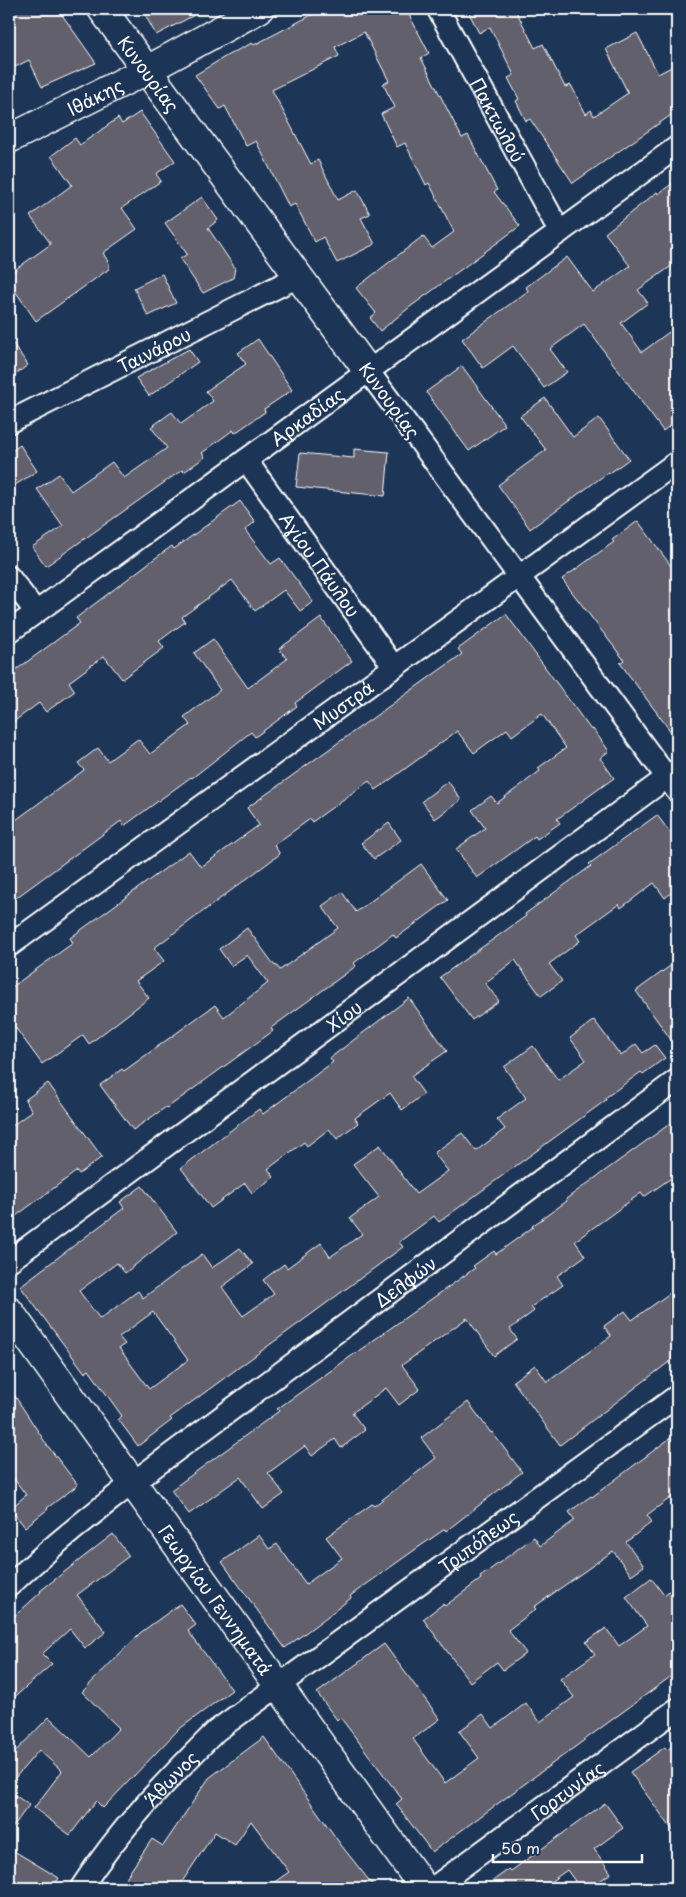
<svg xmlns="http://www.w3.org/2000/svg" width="686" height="1897" viewBox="0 0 686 1897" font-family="'Playpen Sans',sans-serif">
<rect width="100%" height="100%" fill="#1d3557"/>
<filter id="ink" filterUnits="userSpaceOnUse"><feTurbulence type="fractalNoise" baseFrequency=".02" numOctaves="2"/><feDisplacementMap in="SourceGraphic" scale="10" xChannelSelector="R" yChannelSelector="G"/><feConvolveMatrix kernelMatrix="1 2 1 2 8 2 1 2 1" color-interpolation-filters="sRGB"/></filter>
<g filter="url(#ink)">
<!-- building -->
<path fill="#63606d" stroke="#fff" fill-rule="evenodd" d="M9,9H58L96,63L42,87L29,60L9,70Z
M142,9H206L156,35Z
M323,9H406L429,53L421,58L462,138L468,135L497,190L494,192L520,226L410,307L380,331L370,318L376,313L356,288L423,236L432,248L454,232L429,183L426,185L405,143L397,147L381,114L395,107L383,84L389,81L364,32L335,47L339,56L272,90L311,164L318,160L338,200L357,190L370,214L361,218L375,244L337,263L323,237L315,242L295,204L289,207L256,141L246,146L225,106L220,109L195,75L228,55L252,43L254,45Z
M467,9H515L535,48L543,44L565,87L571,85L586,114L591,110L594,116L628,93L606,49L637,33L658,74L677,64V111L573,183L530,119L526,121L516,101L519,99L508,78L514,75L490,27L479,33Z
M140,112L175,161L156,174L161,181L122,208L137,229L103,253L109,263V269L36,321L9,282V274L51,244L30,216L72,185L51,156L75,138L80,145L118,118L122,124Z
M677,180V262L638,290L648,303L621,323L642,352L669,332L677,343V420L663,431L584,324L550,349L567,372L544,388L513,346L483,368L462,339L528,291L526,287L567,257L593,292L630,266L605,233L657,192L658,194Z
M202,197L218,220L208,228L235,268L233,278L203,293L180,259L187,254L165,223Z
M162,274L176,303L148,316L134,288Z
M9,338L28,365L9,379Z
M258,339L292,390L264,409L265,412L235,433L233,430L202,453L205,457L184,472L182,470L46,566L32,547L63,526L37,489L59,474L71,491L112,462L124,478L167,448L151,427L172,412L181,424L213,401L206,391L246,364L238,353Z
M189,349L198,362L149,396L136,378Z
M462,366L505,425L469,451L426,392Z
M545,398L573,437L599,418L629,459L610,473L609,472L530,529L498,485L546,450L520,416Z
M20,445L37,471L9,489V453Z
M354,449L389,452L385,496L296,487L300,453L354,458Z
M240,501L255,522L245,530L271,564L280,558L313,602L300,611L284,590L255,611L232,580L182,617L185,622L159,641L164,648L122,679L104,656L69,682L75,691L46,712L39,703L9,725V675L80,623L76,618L154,559L172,546L174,549Z
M638,521L677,574V740L620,663L624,660L562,579L614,542L612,540Z
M506,614L591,730L593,729L609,751L600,758L614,778L557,819L560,823L537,839L535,836L477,878L456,849L485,828L472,810L491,796L497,803L540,771L538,768L566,748L542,714L512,736L507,729L474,753L457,731L376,790L369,781L312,822L310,819L274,845L280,854L154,948L164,961L136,981L149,998L89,1044L83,1035L42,1064L9,1019V989L73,943L70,938L189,851L201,867L259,825L247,808L462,654L458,649Z
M321,618L352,661L295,703L297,706L255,737L251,732L192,778L191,777L124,826L121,821L9,903V825L84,770L78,763L98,748L108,761L138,739L150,754L190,725L184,717L220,690L194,653L213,639L248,688L287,659L279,649Z
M448,781L461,800L435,819L422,801Z
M657,815L677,842V888L665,898L654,883L621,908L619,904L576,935L580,941L549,964L562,981L541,996L515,960L485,983L499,1001L472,1020L440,977L526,916L525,914L591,866L589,864Z
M389,823L401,840L374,859L361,843Z
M421,864L448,900L396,938L393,934L354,963L356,966L271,1028L273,1031L167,1108L166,1107L133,1130L100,1085L122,1069L124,1071L215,1005L224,1017L268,983L247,955L231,966L219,949L247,928L275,966L276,965L280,970L338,928L322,906L342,892L356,912Z
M677,961V1048L636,991Z
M409,998L447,1051L411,1076L424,1094L402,1110L390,1093L355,1118L358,1123L337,1139L329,1129L307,1146L304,1142L268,1169L274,1177L252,1193L245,1183L211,1208L181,1168L259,1109L263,1114L333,1062L330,1058Z
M594,1020L621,1056L636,1044L643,1053L655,1045L665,1058L643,1074L641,1072L605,1098L606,1100L439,1222L434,1216L399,1242L403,1247L170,1418L172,1420L138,1446L118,1419L122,1416L89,1370L85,1373L20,1286L124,1208L120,1202L142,1186L177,1232L125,1273L117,1263L79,1291L100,1319L138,1291L143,1298L202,1254L212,1268L240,1248L253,1264L222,1287L243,1316L274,1294L263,1280L284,1264L287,1268L321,1243L330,1257L362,1234L350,1218L379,1197L353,1164L380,1145L416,1194L448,1171L434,1153L462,1133L476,1151L505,1129L497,1119L526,1098L504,1067L533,1046L558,1080L586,1060L570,1038ZM153,1312L188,1360L149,1389L119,1348L125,1344L119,1337Z
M48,1083L102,1157L79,1174L77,1171L9,1221V1163L15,1158L9,1150V1128L32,1111L25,1100Z
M671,1123L677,1132V1174L644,1197L641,1193L575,1241L585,1256L557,1276L563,1285L531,1307L534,1311L510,1329L517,1339L494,1356L467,1318L402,1365L420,1389L399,1405L386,1388L352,1413L365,1430L341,1448L335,1439L312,1456L305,1446L268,1473L284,1494L263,1509L240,1477L189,1514L171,1490L279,1411L277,1409L475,1268L473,1266L494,1251L496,1254L533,1227L532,1226L567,1201L566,1199Z
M677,1288V1356L560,1445L513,1381L535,1365L547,1382L611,1336L604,1326L625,1311L632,1320Z
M9,1387L47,1445L78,1485L47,1508L48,1509L25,1527L10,1509L26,1495L9,1472Z
M468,1402L491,1433L492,1432L522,1472L446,1531L445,1529L416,1549L350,1596L351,1598L324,1619L285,1648L222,1562L259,1535L269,1549L277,1544L306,1584L342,1558L326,1537L372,1504L374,1506L436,1458L421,1438Z
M677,1433V1493L647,1515L652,1522L626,1542L644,1566L631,1575L613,1551L534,1607L536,1609L508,1630L526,1653L503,1670L497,1662L470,1682L423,1619L443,1604L445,1606L481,1579L480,1577L534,1537L540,1546L575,1520L569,1512L591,1496L592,1497Z
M113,1534L129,1556L77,1595L106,1632L85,1648L70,1629L42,1654L52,1664L9,1702V1621L41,1592L40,1591Z
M651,1578L664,1595L677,1585V1672L432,1852L396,1804L402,1799L340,1717L337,1720L317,1693L384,1644L440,1719L413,1739L445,1783L479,1758L459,1731L483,1714L493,1728L526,1703L540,1722L574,1697L560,1679L595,1654L586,1642L606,1628L619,1646L647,1626L626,1597Z
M180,1604L196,1625L188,1631L232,1690L178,1730L103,1808L96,1801L70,1835L34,1808L62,1771L39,1750L9,1785V1758L49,1717L91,1757L119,1728L82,1692L140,1633Z
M264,1737L341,1845L375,1888H266L289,1872L251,1821L235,1845L215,1832L178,1888H119L152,1839L163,1846L209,1778Z
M677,1743V1836L630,1772L665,1747L667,1750Z
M9,1791L29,1805L9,1832Z
M605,1803L623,1828L594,1849L611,1873L590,1888H580L567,1870L542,1888H483L509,1869L511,1871Z
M9,1848L59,1878L52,1888H9Z"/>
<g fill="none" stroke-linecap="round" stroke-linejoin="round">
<!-- street casing -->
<g stroke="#fff" stroke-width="25">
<g id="street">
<path id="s1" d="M438,9L560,232"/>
<path d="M368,371L677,791"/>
<path id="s2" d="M9,422L299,276"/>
<path id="s3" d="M246,460L394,667"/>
<path d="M9,577L36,612"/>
<path id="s4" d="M9,632L677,147"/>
<path id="s5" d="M9,946L677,462"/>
<path id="s6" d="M9,1261L677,770"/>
<path id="s7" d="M9,1586C90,1510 182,1447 270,1381C406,1280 541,1180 677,1080"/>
<path id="s8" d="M81,1888C120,1828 166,1781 216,1731L677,1396"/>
<path id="s9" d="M433,1888L677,1709"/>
</g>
</g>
<!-- secondary casing -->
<g stroke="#fff" stroke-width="31">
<g id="secondary">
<path id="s10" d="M102,9L368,371"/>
<path id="s11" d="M9,139L147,70L259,9"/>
<path id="s12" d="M9,1311L424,1888"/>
</g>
</g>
<!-- street -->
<use href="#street" stroke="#1d3557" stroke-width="21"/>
<!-- secondary -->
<use href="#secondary" stroke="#1d3557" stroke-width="28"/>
</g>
</g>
<g text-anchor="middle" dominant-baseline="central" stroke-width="5" stroke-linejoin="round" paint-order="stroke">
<!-- street labels -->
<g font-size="18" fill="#fff" stroke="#1d3557">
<text stroke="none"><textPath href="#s10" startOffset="80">Κυνουρίας</textPath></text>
<text stroke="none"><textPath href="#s11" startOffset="96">Ιθάκης</textPath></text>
<text stroke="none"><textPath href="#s1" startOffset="126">Πακτωλού</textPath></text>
<text stroke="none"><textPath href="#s2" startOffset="162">Ταινάρου</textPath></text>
<text transform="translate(390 400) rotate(54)">Κυνουρίας</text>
<text stroke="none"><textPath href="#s4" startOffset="368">Αρκαδίας</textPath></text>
<text stroke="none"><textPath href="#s3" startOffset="128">Αγίου Πάυλου</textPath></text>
<text stroke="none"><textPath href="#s5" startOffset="412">Μυστρά</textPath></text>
<text stroke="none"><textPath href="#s6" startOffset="415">Χίου</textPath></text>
<text stroke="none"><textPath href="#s7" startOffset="500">Δελφών</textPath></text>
<text stroke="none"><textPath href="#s8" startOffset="531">Τριπόλεως</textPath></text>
<text stroke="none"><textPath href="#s12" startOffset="355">Γεωργίου Γεννηματά</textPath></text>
<text stroke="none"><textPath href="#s8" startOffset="142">Άθωνος</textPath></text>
<text stroke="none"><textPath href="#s9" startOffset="166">Γορτυνίας</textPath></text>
</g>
</g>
<!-- margin -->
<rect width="686" height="1897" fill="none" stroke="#1d3557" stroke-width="30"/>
<rect x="15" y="15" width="656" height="1867" fill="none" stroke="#fff" stroke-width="2" filter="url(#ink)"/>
<!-- scale -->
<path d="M493 1854v8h149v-8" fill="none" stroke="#ffffff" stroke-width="2.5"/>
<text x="501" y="1854" font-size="15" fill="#ffffff" stroke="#1d3557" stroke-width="4" paint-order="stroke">50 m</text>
</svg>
